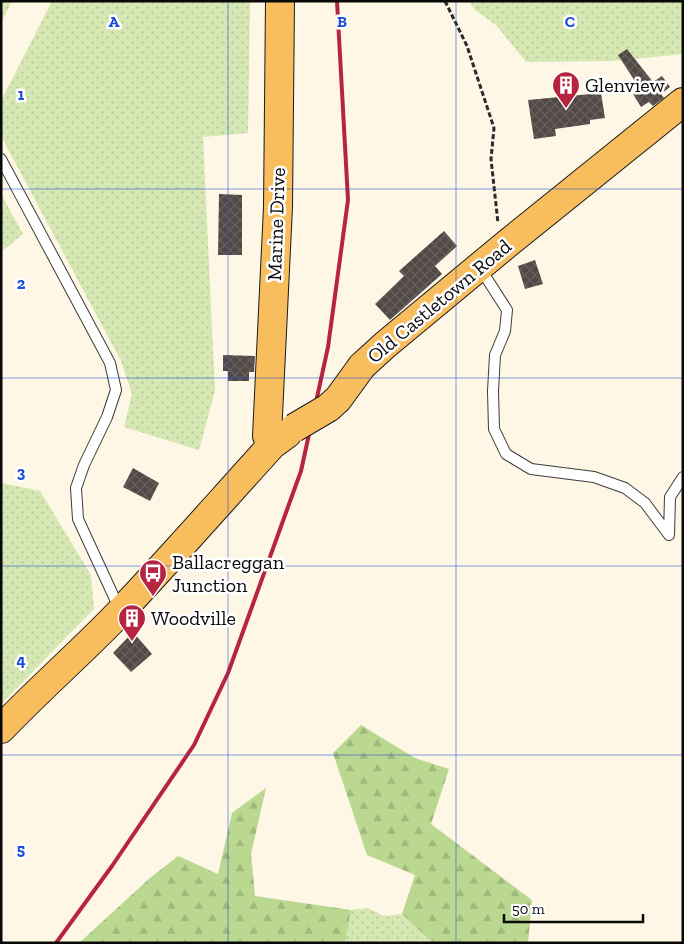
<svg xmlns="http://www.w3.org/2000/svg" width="684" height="944" viewBox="0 0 684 944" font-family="'Zilla Slab',serif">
<defs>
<pattern id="grass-dots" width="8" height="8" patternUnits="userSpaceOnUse" patternTransform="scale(1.25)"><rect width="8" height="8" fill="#d5e7b2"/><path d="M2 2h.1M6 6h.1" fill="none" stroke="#b6c598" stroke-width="1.8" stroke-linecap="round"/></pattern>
<pattern id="forest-firs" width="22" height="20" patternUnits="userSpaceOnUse" patternTransform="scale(1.25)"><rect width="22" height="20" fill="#bbd891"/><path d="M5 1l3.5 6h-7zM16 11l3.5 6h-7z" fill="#9fb87c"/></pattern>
<pattern id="building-cross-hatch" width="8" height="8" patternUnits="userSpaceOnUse" patternTransform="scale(1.25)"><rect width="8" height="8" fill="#524946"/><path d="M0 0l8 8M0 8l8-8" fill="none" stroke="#665f5c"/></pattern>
</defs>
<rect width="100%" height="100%" fill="#fff7e6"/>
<!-- grass -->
<path fill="url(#grass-dots)" d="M1,1H12L1,23Z
M52,1H250L248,133L203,137L215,391L199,450L124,427L132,394L121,361L1,136V101Z
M469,1H683V54L613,61L526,62L497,26L474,9Z
M1,194L23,234L1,252Z
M1,483L40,491L91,575L94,609L1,704Z
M368,908L384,916L402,914L433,943H345L351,910Z"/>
<!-- forest -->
<path fill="url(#forest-firs)" d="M361,725L415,758L449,769L431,824L532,900L528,943H433L402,914L415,875L367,855L333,753Z
M266,788L251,854L255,896L351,910L345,943H79L150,878L178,856L218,874L232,813Z"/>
<!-- building -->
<path fill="url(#building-cross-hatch)" d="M627,49L653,82L662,76L670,87L661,94L664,98L653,106L649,102L641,107L633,94L640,89L618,55Z
M601,93L605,118L590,120V124L555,129L556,136L534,139L528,100Z
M219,194L242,195V255H218Z
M444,231L457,246L435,266L442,274L390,320L375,304L404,276L399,271Z
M535,260L543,284L525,289L518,266Z
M223,355L255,356L254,372H249V381H228V371H223Z
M133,468L159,483L150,501L123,487Z
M133,632L152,654L131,672L113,653Z"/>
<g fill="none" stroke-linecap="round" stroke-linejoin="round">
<!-- service casing -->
<g stroke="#3c3c3c" stroke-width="12">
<path id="service" d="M1,159L110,363L116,390L107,417L84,465L76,488L78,519L120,610
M480,268L507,310L505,331L495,355L493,391L494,429L506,454L531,469L594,477L625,488L645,503L669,535
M669,535L670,497L683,477"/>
</g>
<!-- primary casing -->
<g stroke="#1a1a1a" stroke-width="30">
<path id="primary" d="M362,366L385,345L508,243L683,102
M272,445L267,436L278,207L280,1
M1,729C40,688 82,652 121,611C172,557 222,500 272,445L287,434"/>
</g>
<!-- path -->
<path stroke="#2b2b2b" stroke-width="3" stroke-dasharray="5 2.5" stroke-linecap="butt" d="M445,1L467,46L494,128L491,159L498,223"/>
<!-- service -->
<use href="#service" stroke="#fff" stroke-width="10"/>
<!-- primary -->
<use href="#primary" stroke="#f8bd5d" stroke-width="28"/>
<!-- rail -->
<path stroke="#b72440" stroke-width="4" d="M56,943L112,866L194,745L228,673L301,471L328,347L348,200L337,1"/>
<!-- primary-bridge casing -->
<g stroke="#1a1a1a" stroke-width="30" stroke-linecap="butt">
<path id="primary-bridge" d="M294,428L328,408L338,399L362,366"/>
</g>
<!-- primary-bridge -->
<use href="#primary-bridge" stroke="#f8bd5d" stroke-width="28"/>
</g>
<!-- grid -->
<path fill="none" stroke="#1d4ed8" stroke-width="1" stroke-opacity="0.55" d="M228,1V943M456,1V943M1,189H683M1,378H683M1,566H683M1,755H683"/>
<!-- icons -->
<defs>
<g id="building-pin" transform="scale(1.4375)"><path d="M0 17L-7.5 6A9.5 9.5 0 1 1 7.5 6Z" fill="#b72440" stroke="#fff"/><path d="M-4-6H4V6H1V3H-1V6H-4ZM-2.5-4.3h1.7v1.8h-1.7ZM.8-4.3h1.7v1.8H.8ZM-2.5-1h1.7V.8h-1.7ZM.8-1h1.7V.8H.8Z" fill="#fff"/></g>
<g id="bus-pin" transform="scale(1.4375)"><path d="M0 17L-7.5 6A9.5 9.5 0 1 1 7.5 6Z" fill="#b72440" stroke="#fff"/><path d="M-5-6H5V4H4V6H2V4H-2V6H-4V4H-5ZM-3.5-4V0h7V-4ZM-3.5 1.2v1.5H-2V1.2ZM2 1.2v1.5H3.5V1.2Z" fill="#fff"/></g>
</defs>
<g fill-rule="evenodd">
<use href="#building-pin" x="566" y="85"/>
<use href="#bus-pin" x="153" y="573"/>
<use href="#building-pin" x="132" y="618"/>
</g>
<g text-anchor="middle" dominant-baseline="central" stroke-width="5" stroke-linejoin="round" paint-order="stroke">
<!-- poi labels -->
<g font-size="20" fill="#090909" stroke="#fff" text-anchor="start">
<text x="585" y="85">Glenview</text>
<text x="172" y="562">Ballacreggan<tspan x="172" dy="23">Junction</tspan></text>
<text x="151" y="618">Woodville</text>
</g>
<!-- street labels -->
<g font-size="20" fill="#090909" stroke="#fff">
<text transform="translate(276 224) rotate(-88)">Marine Drive</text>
<text transform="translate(439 301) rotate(-40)">Old Castletown Road</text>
</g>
</g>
<g font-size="16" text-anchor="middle" font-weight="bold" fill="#1d4ed8" stroke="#fff" stroke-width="5" stroke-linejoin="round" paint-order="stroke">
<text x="114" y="27">A</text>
<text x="342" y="27">B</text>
<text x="570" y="27">C</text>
<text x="21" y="100">1</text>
<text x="21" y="289">2</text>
<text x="21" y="478">3</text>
<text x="21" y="666">4</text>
<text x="21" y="855">5</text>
</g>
<!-- border -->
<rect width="684" height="944" fill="none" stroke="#090909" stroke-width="5"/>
<!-- scale -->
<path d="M504 914v8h139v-8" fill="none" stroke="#090909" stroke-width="2.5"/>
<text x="512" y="914" font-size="15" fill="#090909" stroke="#ffffff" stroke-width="4" paint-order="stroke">50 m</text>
</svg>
